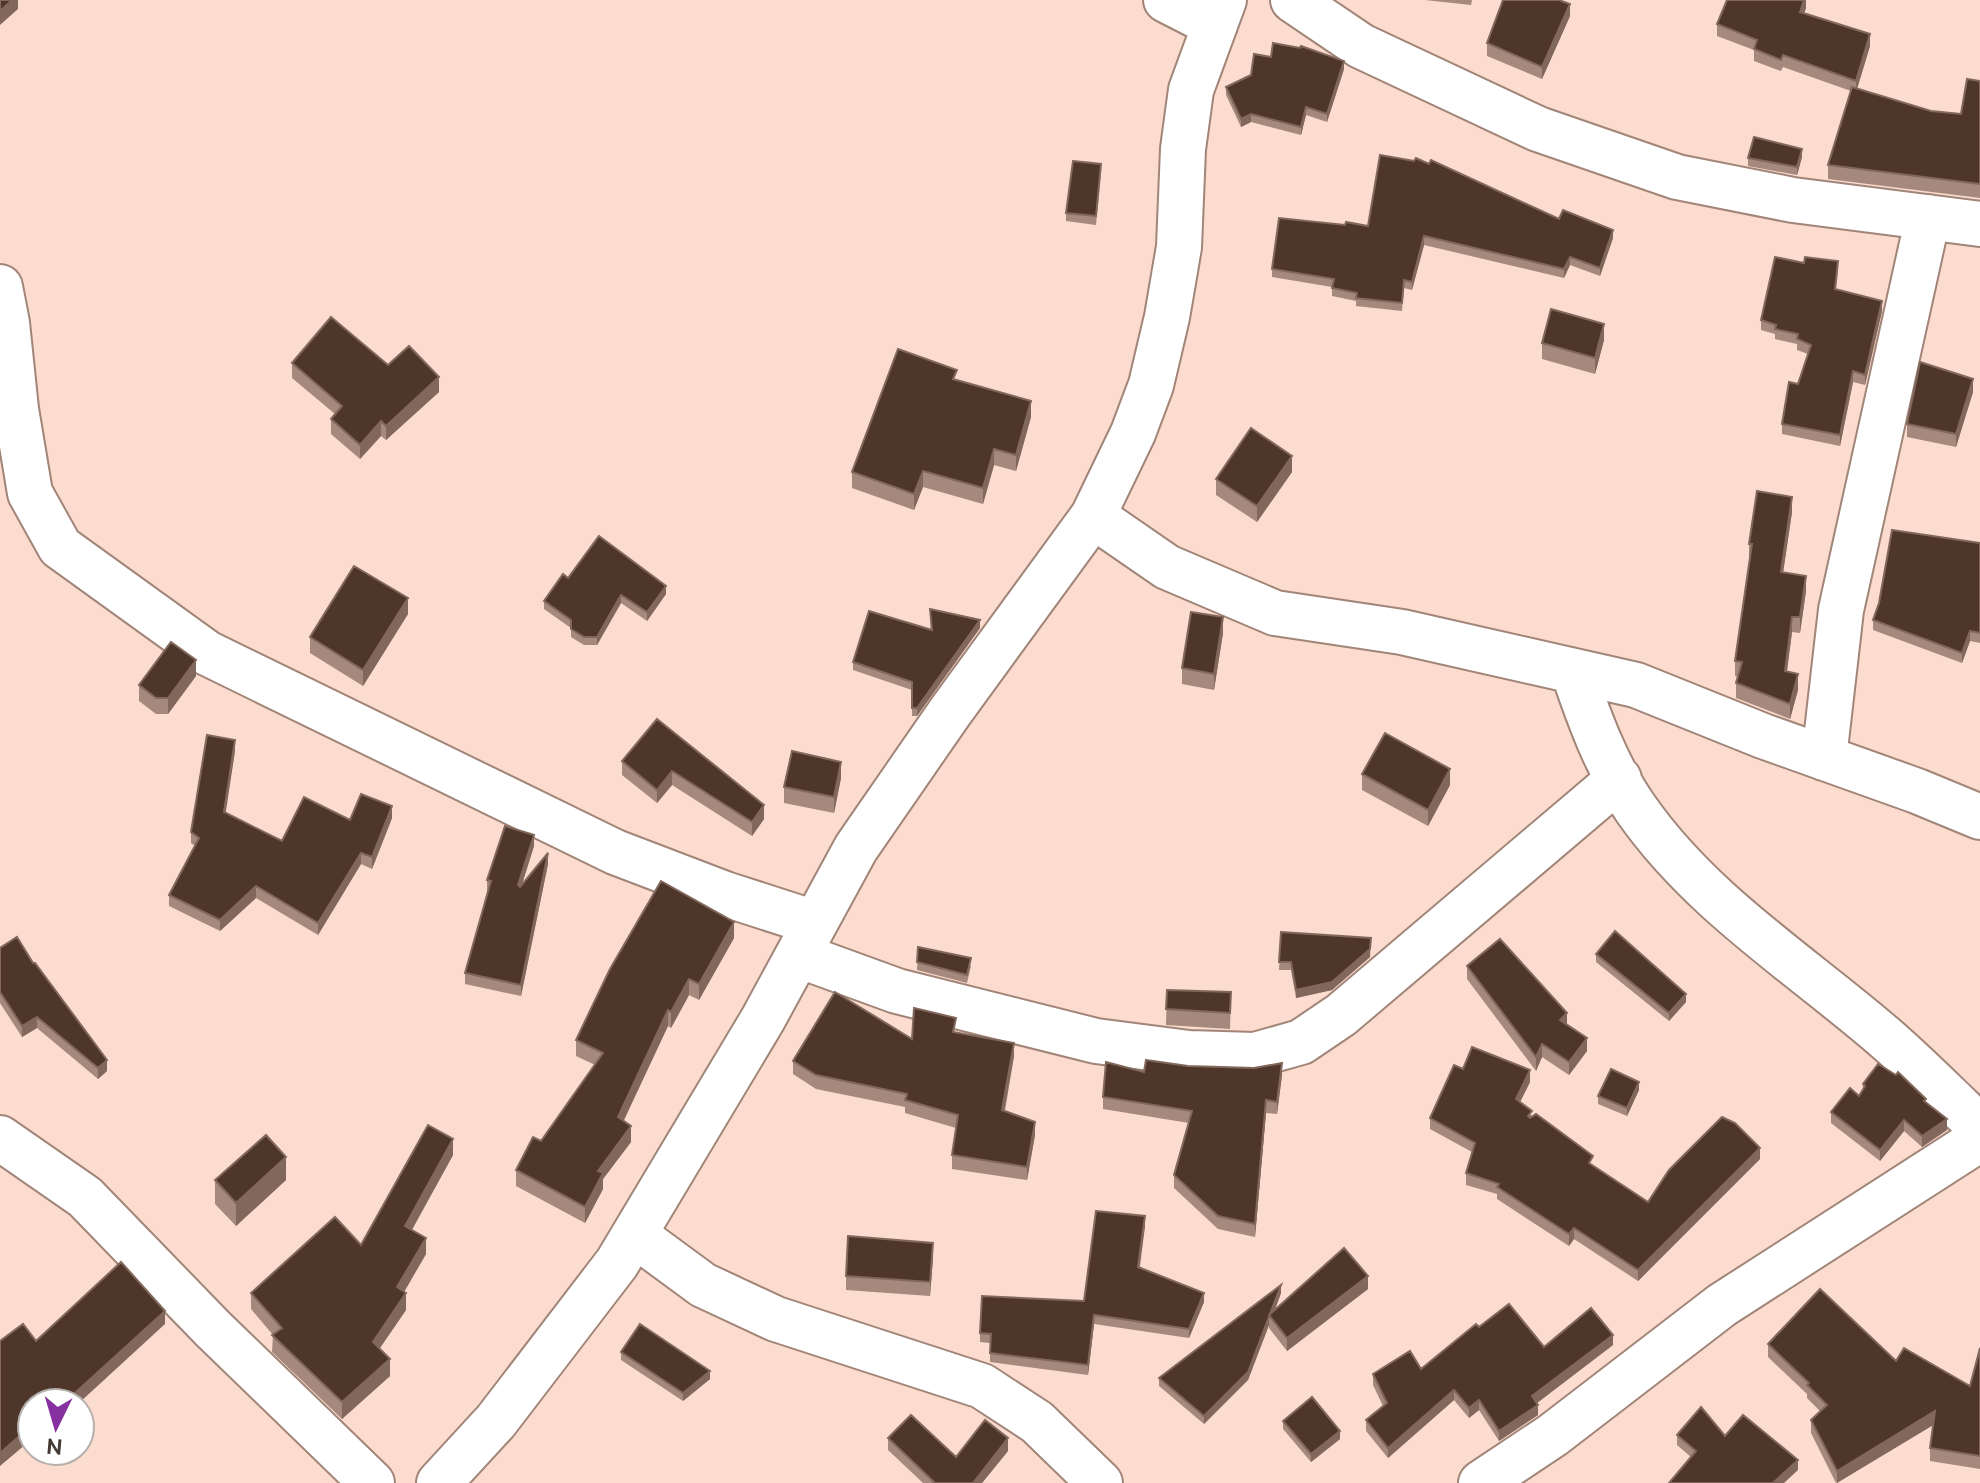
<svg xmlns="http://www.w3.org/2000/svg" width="1980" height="1483" viewBox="0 0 1980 1483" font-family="Ubuntu,sans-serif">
<rect width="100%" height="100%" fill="#fbdcce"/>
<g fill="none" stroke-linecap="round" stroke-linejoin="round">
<!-- minor casing -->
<g stroke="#a18578" stroke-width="48">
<path id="minor" d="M1166,0L1215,25
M1293,0L1361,46L1538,129L1677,177L1793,200L1980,224
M0,287L7,323L16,409L30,493L60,547L207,653L615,852L725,894L815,923
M1093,516L1167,567L1275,613L1402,632L1636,685L1763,736L1917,791L1980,817
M1573,671C1589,718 1607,768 1636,809C1700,901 1798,963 1882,1035C1916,1064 1947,1096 1980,1127
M1824,758L1841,610L1928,217
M798,955L897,991L1096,1041L1189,1053L1255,1055L1301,1042L1341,1015L1619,779
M0,1138L85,1197L213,1329L372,1483
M635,1235L703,1285L776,1319L982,1386L1037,1422L1100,1483
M439,1483L496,1421L617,1263L763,1019L856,848L950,712L1093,516L1133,433L1151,385L1167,317L1179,247L1183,149L1191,90L1224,0
M1481,1483L1553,1435L1722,1305L1980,1139"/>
</g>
<!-- minor -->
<use href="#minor" stroke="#fff" stroke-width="44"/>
</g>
<!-- wall -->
<path fill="#a4897c" d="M1425,0H1472L1471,5Z
M1806,0V8L1804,13L1870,46L1857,89L1931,111L1961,114L1980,81V198L1828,179V165L1851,91L1783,67L1781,71L1754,61V50L1717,36V24Z
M1570,16L1542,79L1487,56V43Z
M1344,69L1327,122L1306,115L1301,135L1251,122L1241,127L1226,95V87Z
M1802,157L1797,175L1748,166V158Z
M1101,172L1096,225L1066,221V213Z
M1559,219L1613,238L1600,276L1570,265L1564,278L1424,245L1412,290L1404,288L1402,311L1356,306V301L1332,296V287L1272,277V269L1345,225L1368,226Z
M1838,271L1836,289L1882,311L1865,385L1853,382L1840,446L1782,434V424L1798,384L1808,354L1797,350V344L1775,339V334L1761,330V320Z
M1604,340L1595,374L1542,359V343Z
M292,363L388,365L439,392L386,440L381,436L360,459L331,434V419L335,414L292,378Z
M957,380L1031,417L1016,471L994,465L983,504L923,487L914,510L852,488V472Z
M1973,392L1956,447L1907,437V424Z
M1292,472L1257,522L1216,495V479Z
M1792,512L1783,572L1806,591L1800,633L1792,632L1787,671L1798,690L1790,719L1736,698V683L1738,677L1735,676V661L1750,559H1749V544Z
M1980,543V643L1970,641L1962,663L1873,630V620Z
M568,578L666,594L647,621L621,603L597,645H584L571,637V628L544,609V601Z
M930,609L980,628L917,716H912V690L853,670V662L931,630Z
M408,614L363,686L310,653V637Z
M1223,633L1214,690L1182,684V668Z
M196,676L168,714H156L139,701V685Z
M657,719L764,819L752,836L672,785L657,803L622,775V761Z
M235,751L225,813L282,841L350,820L392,818L372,869L361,864L318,935L256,898L220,931L169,906V895L195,846L191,843V832Z
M1362,774L1450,785L1428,826L1362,790Z
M841,778L834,813L784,803V787Z
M534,846L522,884L548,864L521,996L465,984V973L488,891H487V880Z
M1281,932L1370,957L1332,990L1296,998L1291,970H1279Z
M734,938L699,1000L689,995L671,1028L668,1026L623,1121L631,1142L603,1179V1189L585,1223L516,1186V1170L541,1141L595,1065L576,1056V1040Z
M918,947L971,966L967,983L917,970Z
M0,948L107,1071L98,1079L37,1028L22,1037L0,1003Z
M1596,954L1686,1002L1669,1021L1596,962Z
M1467,966L1567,1025L1587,1051L1569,1075L1542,1057L1536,1071L1467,979Z
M1167,990L1231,992L1230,1029L1166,1025Z
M956,1033L1014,1056L1005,1111L1035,1135L1027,1180L952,1169V1155L956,1128L905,1113V1107L816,1089L793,1074V1061L912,1039Z
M1463,1069L1530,1082L1520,1102L1532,1116L1593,1166L1648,1202L1760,1159L1638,1281L1574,1239L1569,1246L1497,1199V1194L1466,1185V1173L1472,1152L1430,1129V1118Z
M1282,1075L1277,1114L1266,1113L1255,1237L1218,1229L1174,1188V1175L1189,1123L1103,1109V1097Z
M1863,1084L1926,1102L1947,1130L1922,1147L1904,1131L1880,1161L1831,1123V1112L1859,1096L1863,1089Z
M1639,1090L1627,1116L1598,1104V1096Z
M453,1155L412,1230L426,1254L404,1292L406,1310L380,1348L390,1376L342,1419L272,1352L273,1335L251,1309V1293L361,1245Z
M215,1180H286L236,1226L215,1204Z
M1145,1226L1140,1267L1204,1302L1189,1338L1094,1324L1088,1375L990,1362V1343L980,1342V1333L1084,1301Z
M933,1257L930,1296L846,1290V1276Z
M1368,1289L1287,1351L1269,1328V1325L1248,1380L1204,1424L1159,1386V1378L1281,1293L1275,1309Z
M1479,1327L1544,1347L1613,1345L1536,1403L1538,1415L1499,1441L1479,1410L1469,1418L1454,1400L1388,1458L1366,1431V1420L1383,1406L1373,1385V1374L1421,1369Z
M1768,1344L1896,1361L1970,1386L1980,1348V1469L1930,1461V1448L1933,1425L1836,1483L1811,1433V1420L1820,1411L1807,1398V1394L1768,1357Z
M621,1352L710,1379L683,1401L621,1360Z
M1283,1421L1340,1439L1311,1462L1283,1429Z
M1677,1435L1725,1436L1798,1470L1691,1457L1677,1445Z
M888,1438L956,1457L1008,1451L982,1483H923L888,1450Z"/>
<!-- shaded-wall -->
<path fill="#82685c" d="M12,0H18V9L0,25V11Z
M1804,0H1806V8L1800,24V12Z
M1570,4V16L1542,79V67Z
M1870,34V46L1856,92V81Z
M1344,61V69L1327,122V114Z
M1306,107V115L1301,135V127Z
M1251,114V122L1241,127V119Z
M1802,149V157L1797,175V167Z
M1613,230V238L1600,276V268Z
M1424,236V245L1412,290V282Z
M1570,257V265L1564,278V269Z
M1882,301V311L1865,385V375Z
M1604,324V340L1595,374V358Z
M1853,371V382L1840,446V435Z
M439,377V392L386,440V426Z
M1973,379V392L1956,447V434Z
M1031,401V417L1016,471V455Z
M381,421V436L360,459V445Z
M994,449V465L983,504V488Z
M1292,456V472L1257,522V506Z
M923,471V487L914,510V494Z
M1792,497V512L1781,587V572Z
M1806,576V591L1800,633V617Z
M666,586V594L647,621V612Z
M621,595V603L597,645V637Z
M408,598V614L363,686V670Z
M1223,617V633L1214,690V674Z
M1792,617V632L1785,686V671Z
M980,620V628L917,716V708Z
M1970,631V641L1962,663V653Z
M196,660V676L168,714V698Z
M1798,674V690L1790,719V704Z
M235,740V751L224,824V812Z
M841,762V778L834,813V797Z
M1450,769V785L1428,826V810Z
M672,771V785L657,803V790Z
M764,805V819L752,836V822Z
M392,806V818L372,869V857Z
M534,835V846L518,897V885Z
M361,853V864L318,935V923Z
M548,853V864L521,996V985Z
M256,886V898L220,931V920Z
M734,922V938L699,1000V984Z
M1371,938L1370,957L1332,990L1296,998V990Z
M689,979V995L671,1028V1012Z
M1686,994V1002L1669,1021V1013Z
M668,1010V1026L618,1133V1117Z
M1567,1013V1026L1560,1020Z
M37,1017V1028L22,1037V1026Z
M1587,1038V1051L1569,1075V1062Z
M1014,1043V1056L1002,1123V1110Z
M1542,1044V1057L1536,1071V1057Z
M107,1060V1071L98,1079V1068Z
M1282,1063V1075L1277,1114V1102Z
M1530,1070V1082L1516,1110V1099Z
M1639,1082V1090L1627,1116V1108Z
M1266,1100V1113L1255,1237V1224Z
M1947,1119V1130L1922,1147V1136Z
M1904,1120V1131L1880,1161V1150Z
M1035,1122V1135L1027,1180V1167Z
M631,1126V1142L603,1179V1189L585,1223V1207L598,1171Z
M453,1139V1155L405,1242V1226Z
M1760,1148V1159L1638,1281V1270Z
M286,1157V1180L236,1226V1203Z
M1145,1216V1226L1138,1276V1267Z
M1574,1228V1239L1569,1246V1234Z
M426,1238V1254L397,1304V1287Z
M933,1243V1257L930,1296V1282Z
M1368,1276V1289L1287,1351V1338Z
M1281,1285V1293L1272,1318L1270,1316Z
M406,1293V1310L373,1358V1342Z
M1204,1293V1302L1189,1338V1329Z
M165,1311V1324L79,1403H64Z
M1094,1315V1324L1088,1375V1365Z
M1269,1317V1325L1248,1380L1204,1424V1416Z
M1613,1335V1345L1532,1407V1396Z
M390,1359V1376L342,1419V1402Z
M710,1371V1379L683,1401V1393Z
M1454,1390V1400L1388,1458V1448Z
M1479,1400V1410L1469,1418V1408Z
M1538,1405V1415L1499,1441V1431Z
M1935,1411V1424L1837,1483V1471Z
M32,1425V1439L0,1466V1453Z
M1340,1431V1439L1311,1462V1454Z
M1008,1438V1451L982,1483H973Z
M1798,1460V1470L1784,1483H1773Z"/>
<!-- building -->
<path fill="#4e362b" stroke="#82685c" stroke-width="2" d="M0,0H12L0,11Z
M1503,0H1559L1570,4L1542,67L1487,43Z
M1727,0H1804L1800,12L1870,34L1856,81L1783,55L1781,60L1754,49L1757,40L1717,24Z
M1273,43L1300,48L1301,46L1344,61L1327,114L1306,107L1301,127L1251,114L1241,119L1226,87L1251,75L1254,54L1271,57Z
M1967,79L1980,81V184L1828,165L1852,87L1931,111L1961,114Z
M1754,137L1802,149L1797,167L1748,158Z
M1380,155L1414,161L1416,158L1429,164L1431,160L1559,219L1563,210L1613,230L1600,268L1570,257L1564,269L1424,236L1412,282L1404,280L1402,303L1356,298L1357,293L1332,288L1334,279L1272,269L1279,218L1345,225L1346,222L1368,226Z
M1073,161L1101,164L1096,216L1066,213Z
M1775,257L1804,263L1805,257L1838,261L1835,289L1882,301L1865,375L1853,371L1840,435L1782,424L1789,382L1798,384L1811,345L1797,339L1798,334L1775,329L1776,325L1761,320Z
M1551,309L1604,324L1595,358L1542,343Z
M331,317L388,365L409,346L439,377L386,426L381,421L360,445L331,419L342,406L292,363Z
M898,349L957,370L953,379L1031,401L1016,455L994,449L983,488L923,471L914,494L852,472Z
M1920,362L1973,379L1956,434L1907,424Z
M1251,428L1292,456L1257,506L1216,479Z
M1757,491L1792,497L1781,572L1806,576L1800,617H1792L1785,671L1798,674L1790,704L1736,683L1742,662L1735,661L1752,544H1749Z
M1892,530L1980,543V633L1970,631L1962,653L1873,620L1879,603Z
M599,536L666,586L647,612L621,595L597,637H584L571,629V620L544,601L563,574L568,578Z
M354,566L408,598L363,670L310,637Z
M930,609L980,620L917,708H912V682L853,662L869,611L932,630Z
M1191,612L1223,617L1214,674L1182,668Z
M171,642L196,660L168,698H156L139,685Z
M657,719L764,805L752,822L672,771L657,790L622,761Z
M1385,733L1450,769L1428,810L1362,774Z
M207,735L235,740L224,812L282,841L304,797L350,820L361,794L392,806L372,857L361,853L318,923L256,886L220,920L169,895L199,838L191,832Z
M792,751L841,762L834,797L784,787Z
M505,826L534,835L518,885L520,887L548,853L521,985L465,973L491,881L487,880Z
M661,881L734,922L699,984L689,979L671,1012L668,1010L618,1117L631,1126L598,1171L603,1173L585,1207L516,1170L533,1137L541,1141L603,1053L576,1040L610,969Z
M1615,931L1686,994L1669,1013L1596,954Z
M1281,932L1371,938L1370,949L1332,982L1296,990L1291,962H1279Z
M17,937L33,963H35L107,1060L98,1068L37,1017L22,1026L0,992V948Z
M1500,939L1567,1013L1560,1020L1587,1038L1569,1062L1542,1044L1536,1057L1467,966Z
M918,947L971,958L967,975L917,962Z
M1167,990L1231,992L1230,1013L1166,1009Z
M835,992L912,1039L914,1008L956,1018L953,1032L1014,1043L1002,1110L1035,1122L1027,1167L952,1155L958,1115L905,1100L907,1094L816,1075L793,1061Z
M1472,1047L1530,1070L1516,1099L1532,1111L1528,1116L1530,1118L1536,1114L1593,1156L1589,1163L1648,1202L1669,1170L1722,1117L1735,1123L1760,1148L1638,1270L1574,1228L1569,1234L1497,1187L1499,1184L1466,1173L1475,1143L1430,1118L1454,1065L1463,1069Z
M1146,1060L1188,1066L1254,1068L1282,1063L1277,1102L1266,1100L1255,1224L1218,1216L1174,1175L1192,1111L1103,1097L1106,1062L1144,1072Z
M1878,1064L1896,1075L1898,1072L1926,1099L1924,1101L1947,1119L1922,1136L1904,1120L1880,1150L1831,1112L1850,1088L1859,1096L1865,1086L1863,1084Z
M1611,1069L1639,1082L1627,1108L1598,1096Z
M428,1125L453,1139L405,1226L426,1238L397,1287L406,1293L373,1342L390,1359L342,1402L272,1335L282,1328L251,1293L335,1217L361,1245Z
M266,1135L286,1157L236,1203L215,1180Z
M1096,1211L1145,1216L1138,1267L1204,1293L1189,1329L1094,1315L1088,1365L990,1353L991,1334L980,1333L982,1296L1084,1301Z
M848,1236L933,1243L930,1282L846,1276Z
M1344,1248L1368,1276L1287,1338L1269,1315Z
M121,1262L165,1311L64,1403H32V1425L0,1453V1341L23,1324L36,1341Z
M1281,1285L1248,1372L1204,1416L1159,1378Z
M1820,1289L1896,1361L1904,1348L1970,1386L1980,1348V1456L1930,1448L1935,1411L1837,1471L1811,1420L1827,1405L1807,1385L1809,1383L1768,1344Z
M1509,1304L1544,1347L1591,1308L1613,1335L1532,1396L1538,1405L1499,1431L1479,1400L1469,1408L1454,1390L1388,1448L1366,1420L1387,1403L1373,1374L1410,1351L1421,1369L1476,1324L1479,1327Z
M640,1324L710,1371L683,1393L621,1352Z
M1312,1397L1340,1431L1311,1454L1283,1421Z
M1701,1407L1725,1436L1743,1415L1798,1460L1773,1483H1669L1696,1451L1677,1435Z
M911,1415L956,1457L985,1420L1008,1438L973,1483H933L934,1482L888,1438Z"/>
<!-- north arrow -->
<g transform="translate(56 1427) rotate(185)"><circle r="38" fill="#ffffff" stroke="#b5b0ad" stroke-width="2"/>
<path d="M0-6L14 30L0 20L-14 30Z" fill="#86319f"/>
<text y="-12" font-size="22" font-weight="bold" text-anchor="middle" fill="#453933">N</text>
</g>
</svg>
